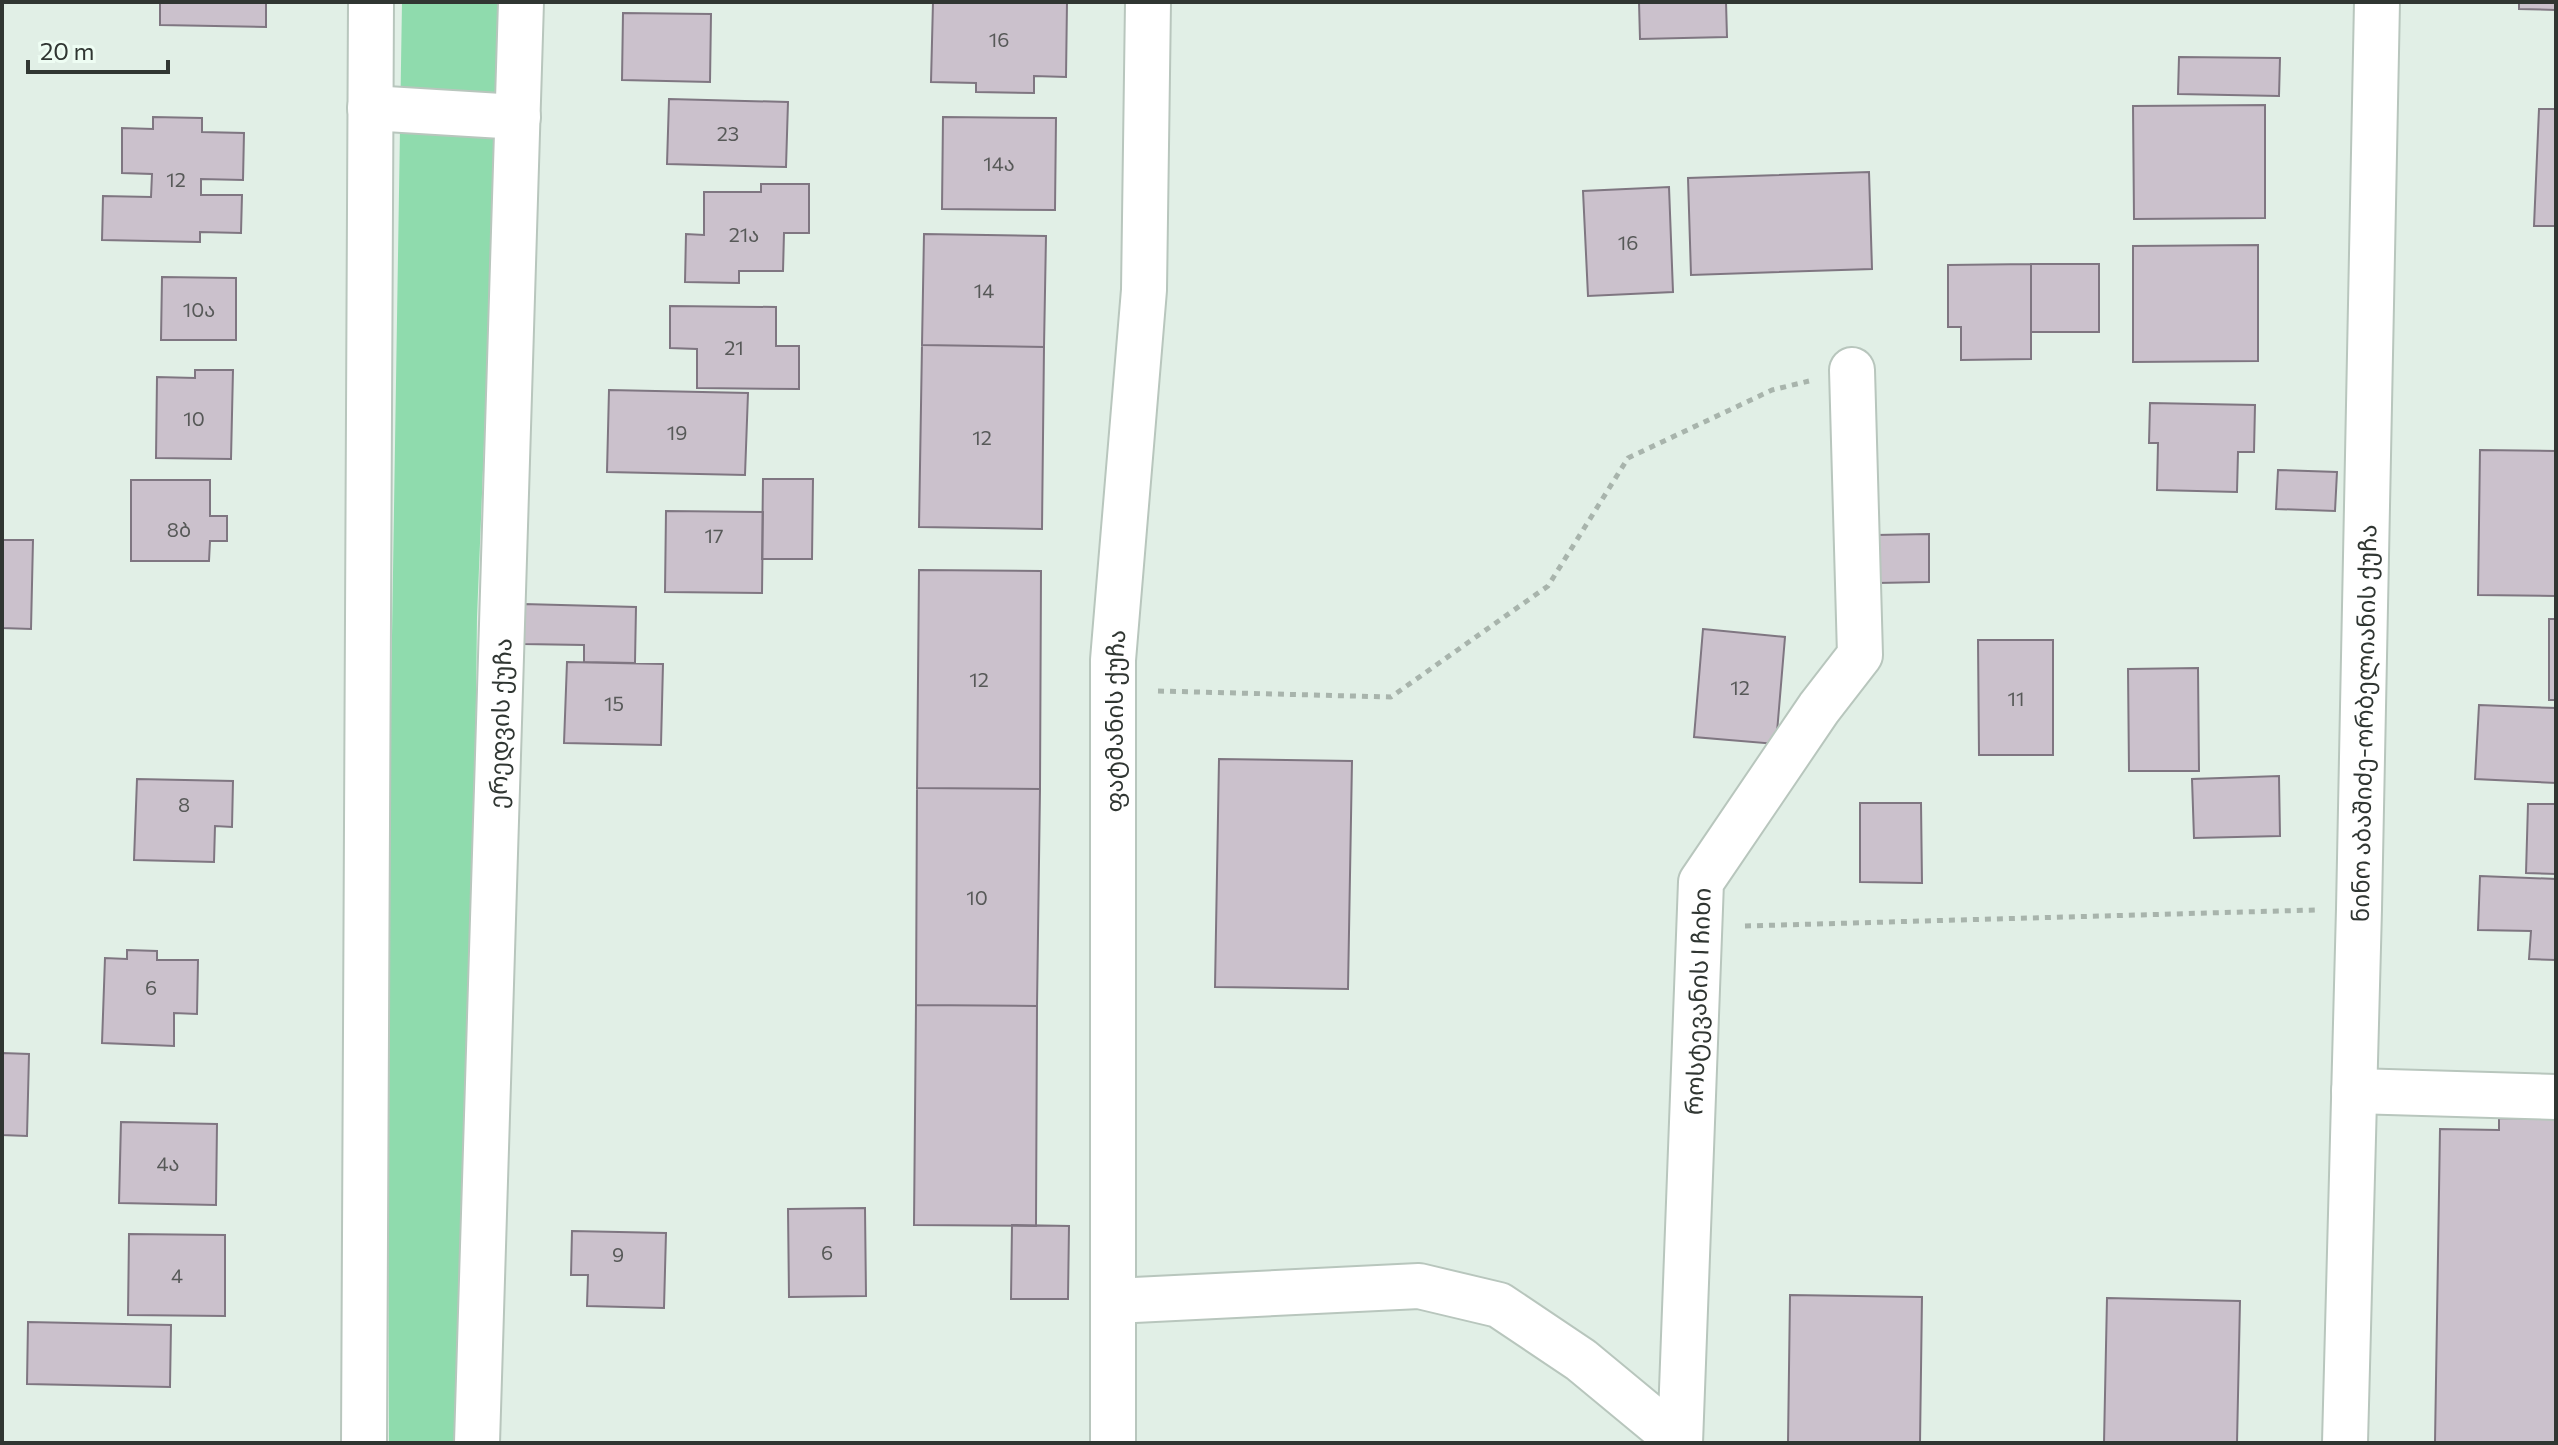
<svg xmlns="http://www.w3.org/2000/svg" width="2558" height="1445" viewBox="0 0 2558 1445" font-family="Commissioner,'Noto Sans Georgian',sans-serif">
<rect width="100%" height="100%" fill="#e1efe6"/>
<!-- green -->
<path fill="#8fdbad" d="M402,2H502L477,617L473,952L456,1443H389L387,953Z"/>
<!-- building -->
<path fill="#cbc1cc" stroke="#7f7681" stroke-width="2" d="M160,2H266V27L160,25Z
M933,2H1067L1066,77L1034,76V93L976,92V83L931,82Z
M1639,2H1726L1727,37L1640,39Z
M2519,2H2556V10L2519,9Z
M623,13L711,14L710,82L622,80Z
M2179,57L2280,58L2279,96L2178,94Z
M669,99L788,102L786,167L667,164Z
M2265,105V218L2134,219L2133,106Z
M2539,109H2556V226H2534Z
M153,117L202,118V132L244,133L243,180L201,179V195H242L241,233L200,232V242L102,240L103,196L151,197L152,174L122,173V128L153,129Z
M943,117L1056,118L1055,210L942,209Z
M1869,172L1872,269L1691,275L1688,178Z
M761,184H809V233H784L783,271H739V283L685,282L686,234L704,235V192H761Z
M1669,187L1673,292L1588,296L1583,191Z
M924,234L1046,236L1044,347L922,345Z
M2258,245V361L2133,362V246Z
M2031,264H2099V332H2031Z
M2031,264V359L1961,360V327H1948V265Z
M162,277L236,278V340H161Z
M670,306L776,307V346H799V389L697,388V349L670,348Z
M922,345L1044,347L1042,529L919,527Z
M195,370H233L231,459L156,458L157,377L195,378Z
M609,390L748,393L745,475L607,472Z
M2150,403L2255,405L2254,452H2238L2237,492L2157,490L2158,443H2149Z
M2480,450L2556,451V596L2478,595Z
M2278,470L2337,472L2335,511L2276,509Z
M763,479H813L812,559H762Z
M131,480H210V516H227V541H210L209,561H131Z
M666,511L763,512L762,593L665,592Z
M1929,534V582L1877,583L1876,535Z
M2,540H33L31,629L2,628Z
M919,570L1041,571L1040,789L917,788Z
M523,604L636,607L635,663L584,662V645L523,644Z
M2549,619H2556V700H2549Z
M1703,629L1785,637L1776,744L1694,737Z
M1978,640H2053V755H1979Z
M567,662L663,664L661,745L564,743Z
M2198,668L2199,771H2129L2128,669Z
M2479,705L2556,708V783L2475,779Z
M1219,759L1352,761L1348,989L1215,987Z
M2279,776L2280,836L2194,838L2192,779Z
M137,779L233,781L232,827L215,826L214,862L134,860Z
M917,788L1040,789L1037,1006L916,1005Z
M1860,803H1921L1922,883L1860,882Z
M2528,804H2556V874L2526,873Z
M2480,876L2556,879V960L2529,959L2531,931L2478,930Z
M127,950L157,951V960H198L197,1014L174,1013V1046L102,1043L105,958L127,959Z
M916,1005L1037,1006L1036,1226L914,1225Z
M2,1053L29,1054L27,1136L2,1135Z
M2499,1118L2556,1119V1443H2435L2440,1129L2499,1130Z
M121,1122L217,1124L216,1205L119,1203Z
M865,1208L866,1296L789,1297L788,1209Z
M1012,1225L1069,1226L1068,1299H1011Z
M572,1231L666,1233L664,1308L587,1306L588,1275H571Z
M129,1234L225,1235V1316L128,1315Z
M1790,1295L1922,1297L1920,1443H1788Z
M2107,1298L2240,1301L2237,1443H2104Z
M28,1322L171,1325L170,1387L27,1384Z"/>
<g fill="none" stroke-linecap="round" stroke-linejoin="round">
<!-- minor casing -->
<g stroke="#b8c6bd" stroke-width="48">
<g id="minor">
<path d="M370,108L518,117"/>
<path d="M2354,1091L2556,1097"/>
<path d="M1114,1301L1419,1286L1499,1305L1581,1360L1680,1442"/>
<path d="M364,1443L371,2"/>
<path id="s1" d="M477,1443L521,2"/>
<path id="s2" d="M1113,1443V660L1144,290L1148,2"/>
<path id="s3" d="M1680,1443L1701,882L1819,708L1860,655L1852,370"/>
<path id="s4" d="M2345,1443L2359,909L2377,2"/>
</g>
</g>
<!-- path -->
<path stroke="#a8b4ac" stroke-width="5" stroke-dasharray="6 6" stroke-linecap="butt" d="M1158,691L1391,697L1548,586L1628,458L1772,390L1809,381
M1745,926L2315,910"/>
<!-- minor -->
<use href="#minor" stroke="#fff" stroke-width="44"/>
</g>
<g text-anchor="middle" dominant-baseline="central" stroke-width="8" stroke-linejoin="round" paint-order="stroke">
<!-- number labels -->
<g font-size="20" fill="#575958">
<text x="999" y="39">16</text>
<text x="728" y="133">23</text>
<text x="999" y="163">14ა</text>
<text x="176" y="179">12</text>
<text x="744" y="234">21ა</text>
<text x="1628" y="242">16</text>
<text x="984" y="290">14</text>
<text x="199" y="309">10ა</text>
<text x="734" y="347">21</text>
<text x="194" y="418">10</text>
<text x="677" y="432">19</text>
<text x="982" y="437">12</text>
<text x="179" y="529">8ბ</text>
<text x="714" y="535">17</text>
<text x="979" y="679">12</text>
<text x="1740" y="687">12</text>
<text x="2016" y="698">11</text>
<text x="614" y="703">15</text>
<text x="184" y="804">8</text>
<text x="977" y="897">10</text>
<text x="151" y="987">6</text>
<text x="168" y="1163">4ა</text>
<text x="827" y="1252">6</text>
<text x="618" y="1254">9</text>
<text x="177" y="1275">4</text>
</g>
<!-- street labels -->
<g font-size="24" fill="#303632" stroke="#eefdf3">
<text stroke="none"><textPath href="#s2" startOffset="722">ფატმანის ქუჩა</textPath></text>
<text stroke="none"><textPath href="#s1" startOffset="720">ერედვის ქუჩა</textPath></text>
<text stroke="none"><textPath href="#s4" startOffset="720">ნინო აბაშიძე-ორბელიანის ქუჩა</textPath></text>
<text stroke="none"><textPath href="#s3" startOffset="442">როსტევანის I ჩიხი</textPath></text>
</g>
</g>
<!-- border -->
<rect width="2558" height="1445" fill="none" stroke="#303632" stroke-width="8"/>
<!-- scale -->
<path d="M28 60v12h140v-12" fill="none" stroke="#303632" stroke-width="4"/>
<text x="40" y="60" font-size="24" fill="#303632" stroke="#eefdf3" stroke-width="6" paint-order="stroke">20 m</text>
</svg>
